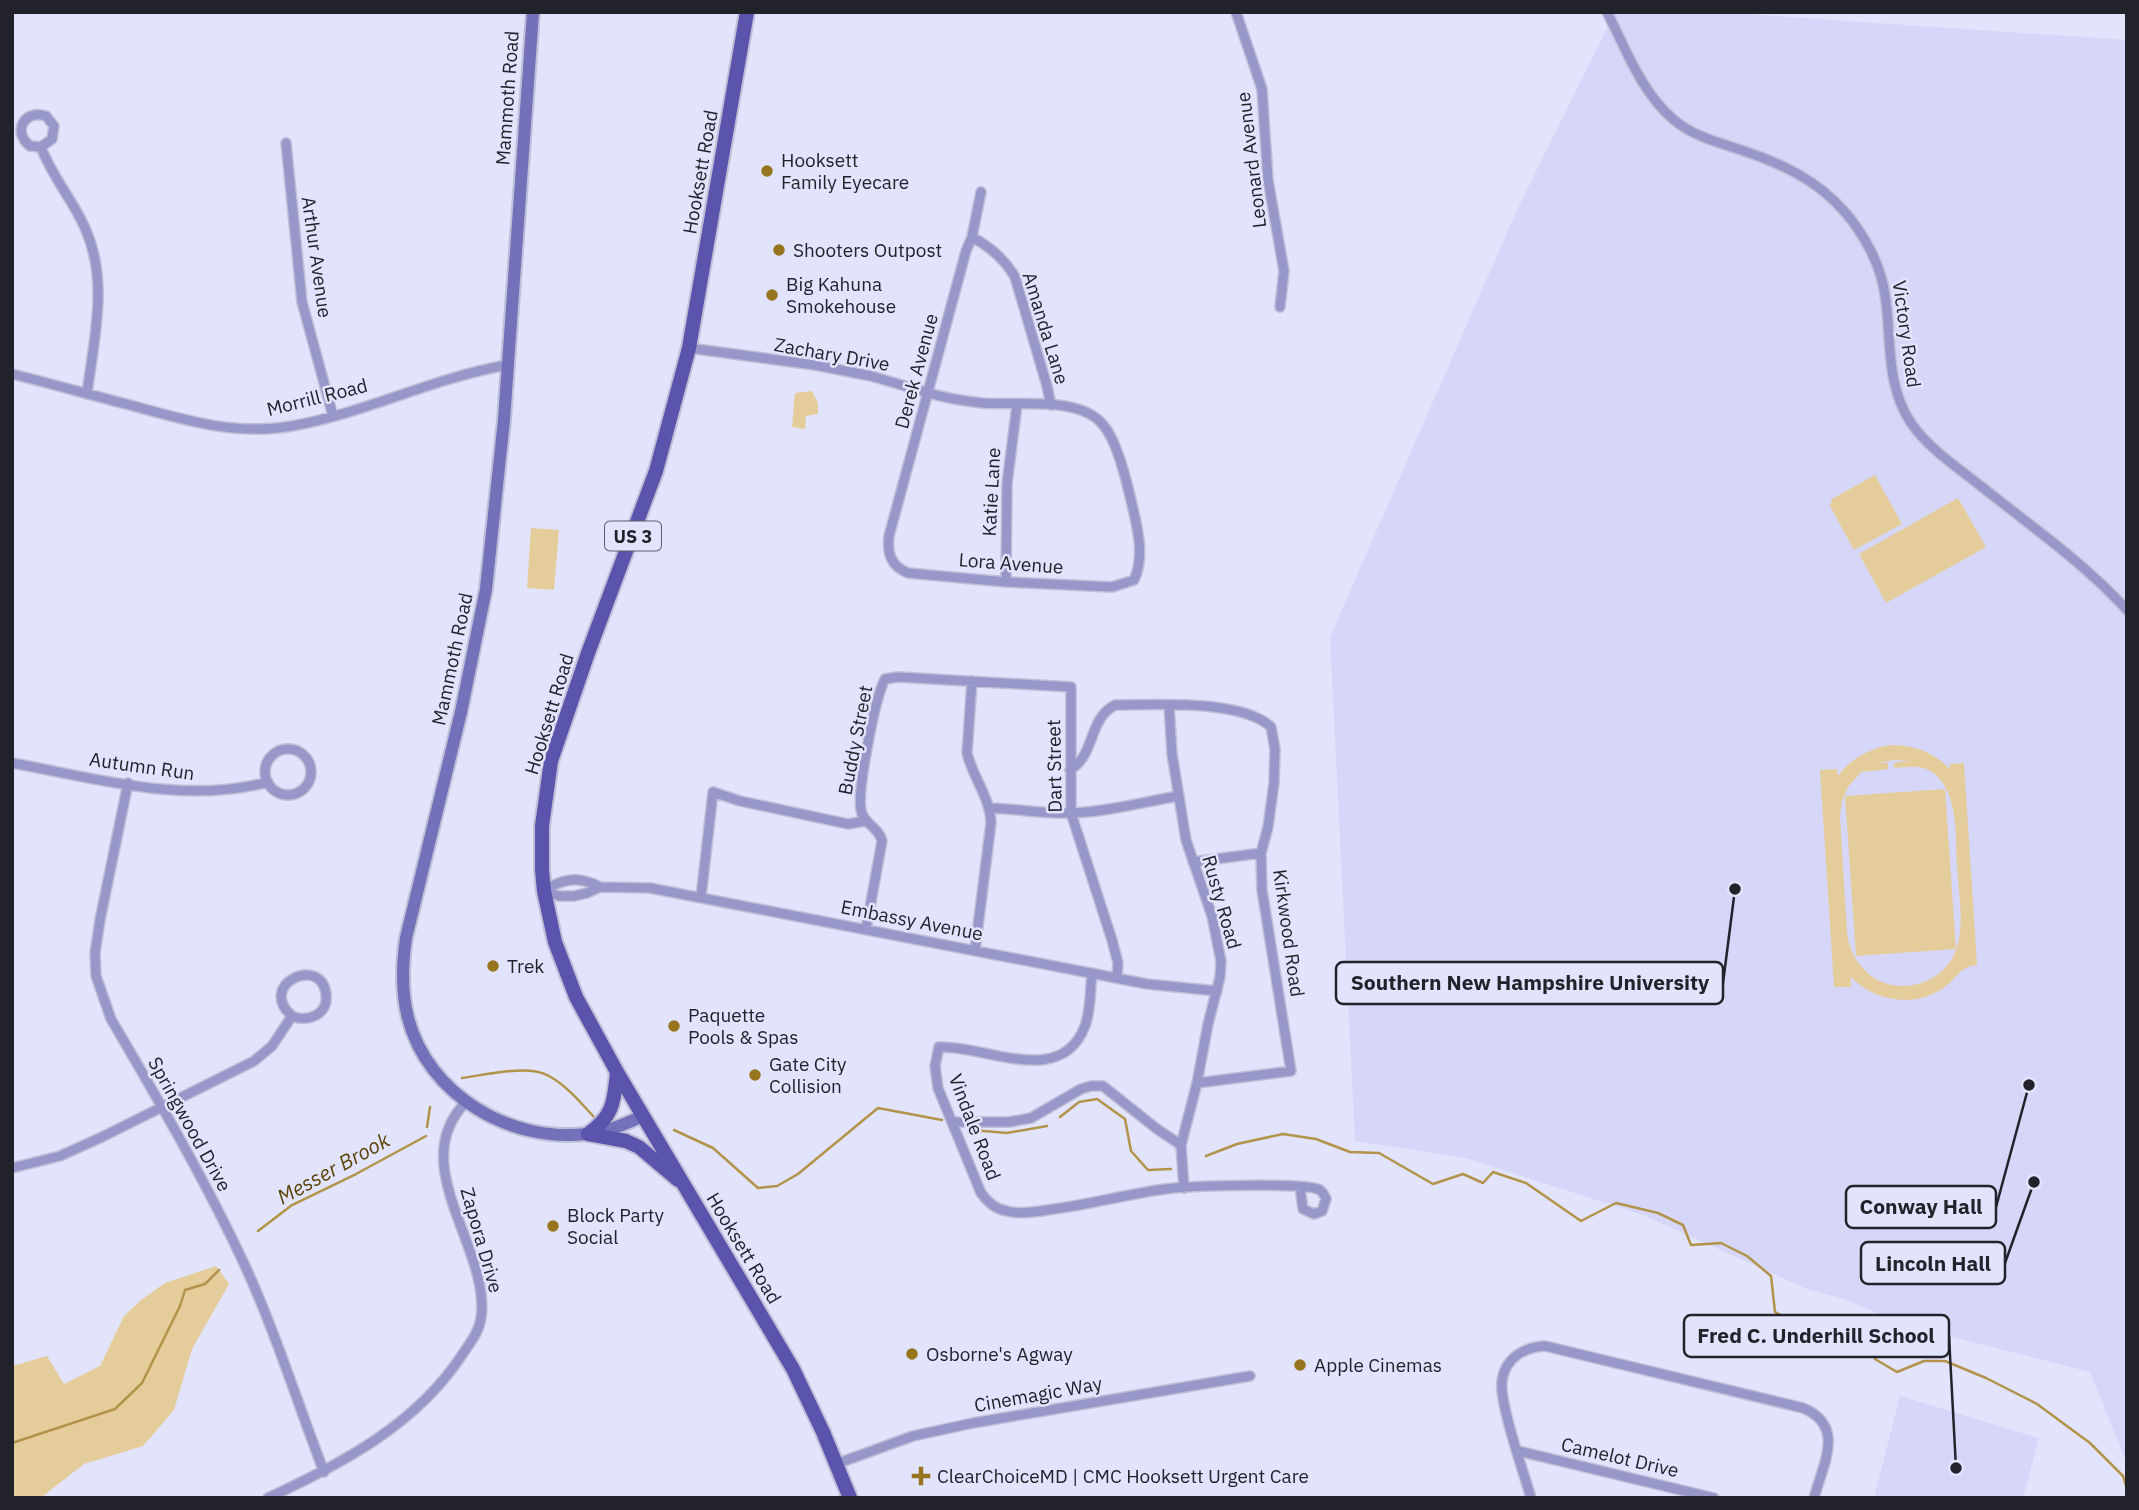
<svg xmlns="http://www.w3.org/2000/svg" width="2139" height="1510" viewBox="0 0 2139 1510" font-family="'IBM Plex Sans',sans-serif">
<rect width="100%" height="100%" fill="#e2e3fd"/>
<!-- built -->
<path fill="#d6d7f8" d="M1615,12H1716L2127,40V1464L2090,1372L1912,1327L1844,1299L1807,1289L1643,1215L1466,1158L1355,1141L1330,637L1516,212Z
M1900,1396L2039,1438L2023,1498H1874Z"/>
<!-- green -->
<path fill="#e4cd9b" fill-rule="evenodd" d="M812,391L818,403V414L806,416L805,429L792,427L795,393Z
M1875,475L1902,524L1854,550L1830,506L1832,499Z
M1958,498L1986,547L1886,603L1859,554Z
M531,528L559,530L554,590L527,588Z
M1890,745C1914,745 1933,752 1950,769V764L1964,763L1977,965C1958,967 1958,979 1942,989C1913,1008 1874,1001 1851,977V987H1834L1820,770L1837,769L1838,776C1851,759 1868,749 1890,745ZM1894,760L1909,761L1894,763V768C1908,767 1923,764 1935,774C1959,796 1955,835 1957,865C1959,904 1973,958 1929,980C1914,987 1897,988 1882,982C1862,973 1849,954 1847,932L1840,816L1842,801L1848,787L1861,772L1888,769V763H1878Z
M1945,789L1956,949L1856,956L1845,796Z
M216,1266L229,1284L192,1349L174,1410L143,1446L84,1464L43,1496L12,1498V1366L47,1356L64,1384L100,1366L124,1316L141,1300L165,1283Z"/>
<g fill="none" stroke-linecap="round" stroke-linejoin="round">
<!-- stream -->
<path stroke="#b39349" stroke-width="2.5" d="M462,1078C485,1075 529,1064 549,1076C567,1086 580,1102 594,1117
M1060,1117L1079,1102L1097,1099L1125,1119L1131,1151L1148,1170L1171,1169
M427,1127L430,1107
M674,1130L713,1148L758,1188L777,1186L798,1174L878,1108L942,1120
M972,1130L1007,1133L1047,1126
M1206,1156L1237,1144L1283,1134L1316,1139L1350,1152L1379,1153L1433,1184L1463,1174L1483,1183L1493,1172L1526,1183L1581,1221L1616,1203L1658,1213L1683,1225L1691,1245L1721,1243L1747,1256L1771,1276L1775,1312L1786,1318L1869,1317L1875,1359L1897,1372L1924,1361H1945L1986,1378L2037,1404L2090,1443L2123,1476L2127,1489
M258,1231L292,1205L356,1174L426,1136
M12,1443L115,1409L142,1383L180,1306L185,1290L205,1284L219,1270"/>
<!-- minor casing -->
<g stroke="#bfc0d7" stroke-width="12">
<path id="minor" d="M1236,12L1262,89L1268,180L1284,271L1280,307
M1607,12C1626,49 1641,92 1674,120C1693,136 1717,142 1741,150C1780,163 1816,179 1844,211C1864,234 1881,265 1885,295C1892,339 1885,384 1911,423C1929,449 1957,467 1982,487C2031,526 2084,563 2127,610
M286,143L302,302L333,416
M41,147L52,139L54,126L46,116C24,109 12,132 30,146L41,147C52,177 73,200 85,228C109,281 94,338 87,394
M972,237C989,246 1005,260 1015,277L1047,386L1051,405
M689,348L815,365L871,376L929,393C945,398 964,401 982,403C1017,406 1081,395 1104,426C1116,440 1126,478 1130,496C1136,522 1146,555 1134,580L1112,587L1006,582L908,573C891,566 887,554 889,536L966,251L972,237L981,192
M12,374C52,384 91,395 130,405C184,420 236,436 292,426C365,413 433,378 507,365
M1006,582L1007,484L1017,405
M972,681L967,753C973,778 990,797 991,823L975,950
M1169,705L1172,754L1186,840L1212,916L1221,961L1220,977L1208,1024L1197,1083L1181,1145L1184,1188
M265 772a23 23 0 1 1 46 0a23 23 0 1 1-46 0Z
M12,763C95,778 185,805 268,782
M1070,770C1096,754 1088,719 1115,705C1155,705 1241,699 1271,727L1275,749L1274,783L1268,827L1261,853L1262,890L1291,1071L1197,1083
M128,783L100,920L95,953L96,976L111,1019C156,1096 201,1173 239,1253C273,1324 296,1399 324,1472
M991,808C1018,809 1045,814 1072,813C1107,812 1143,802 1179,796
M1193,862L1261,853
M544,891L559,896H574L587,893L600,887L650,888L1147,984L1217,991
M544,891C563,878 579,876 600,887
M701,897L713,792L740,801L848,824L866,821
M866,929L882,841C879,827 863,824 861,810C857,790 875,698 885,679L898,677L1071,687V813L1112,940L1118,963L1117,978
M1092,973C1090,990 1091,1010 1085,1026C1061,1089 986,1045 939,1047L935,1066L938,1088L981,1193C988,1202 995,1209 1007,1211C1022,1215 1039,1211 1054,1209C1092,1204 1128,1194 1165,1189C1187,1186 1305,1182 1320,1190C1324,1193 1324,1195 1326,1199L1322,1211L1314,1214L1303,1209L1300,1187
M953,1122H1009L1031,1118L1081,1089L1091,1086H1103L1157,1129L1181,1145
M12,1168L60,1156L102,1137L254,1061L272,1046L292,1016C256,985 321,954 326,994C329,1014 308,1023 292,1016
M1518,1451L1714,1498
M836,1464L913,1436L973,1423L1250,1376
M268,1498C341,1464 416,1425 462,1355C470,1343 479,1332 481,1318C491,1248 404,1165 466,1102
M1531,1498C1524,1473 1499,1403 1502,1381C1505,1358 1524,1347 1545,1346L1803,1408C1846,1426 1823,1464 1814,1498"/>
</g>
<!-- secondary casing -->
<g stroke="#bfc0d7" stroke-width="16">
<path id="secondary" d="M533,12L504,420L486,589L461,712L406,938C402,965 401,991 408,1018C428,1095 510,1143 587,1134C607,1132 625,1124 643,1116"/>
</g>
<!-- primary casing -->
<g stroke="#bfc0d7" stroke-width="18">
<path id="primary" d="M747,12L689,348L656,471L588,653L551,761L542,826V870L544,891L555,942L576,997L617,1072L793,1369L823,1432L850,1498
M588,1134L626,1141L639,1147L678,1180
M588,1134C614,1116 614,1101 617,1072"/>
</g>
<!-- minor -->
<use href="#minor" stroke="#9798c9" stroke-width="9"/>
<!-- secondary -->
<use href="#secondary" stroke="#7271b9" stroke-width="12"/>
<!-- primary -->
<use href="#primary" stroke="#5a54ac" stroke-width="14"/>
</g>
<!-- markers -->
<g fill="#97751e" stroke="#e2e3fd" stroke-width="2.5">
<circle cx="767" cy="171" r="7"/>
<circle cx="779" cy="250" r="7"/>
<circle cx="772" cy="295" r="7"/>
<circle cx="493" cy="966" r="7"/>
<circle cx="674" cy="1026" r="7"/>
<circle cx="755" cy="1075" r="7"/>
<circle cx="553" cy="1226" r="7"/>
<circle cx="912" cy="1354" r="7"/>
<circle cx="1300" cy="1365" r="7"/>
<path d="M917.5 1465.5h7v7h7v7h-7v7h-7v-7h-7v-7h7z"/>
</g>
<g text-anchor="middle" dominant-baseline="central" stroke-width="5" stroke-linejoin="round" paint-order="stroke">
<!-- shield labels -->
<rect fill="#e2e3fd" stroke="#5c5c6a" stroke-width="2" x="605" y="521.5" width="56" height="29" rx="5"/>
<g font-size="18" font-weight="bold" fill="#22222b">
<text x="633" y="536">US 3</text>
</g>
<!-- street labels -->
<g font-size="19" fill="#22222b" stroke="#e2e3fd">
<text transform="translate(507 98) rotate(-86)">Mammoth Road</text>
<text transform="translate(1251 160) rotate(-97)">Leonard Avenue</text>
<text transform="translate(700 172) rotate(-80)">Hooksett Road</text>
<text transform="translate(317 257) rotate(82)">Arthur Avenue</text>
<text transform="translate(1046 328) rotate(73)">Amanda Lane</text>
<text transform="translate(1907 334) rotate(82)">Victory Road</text>
<text transform="translate(832 354) rotate(10)">Zachary Drive</text>
<text transform="translate(916 371) rotate(-75)">Derek Avenue</text>
<text transform="translate(317 397) rotate(-14)">Morrill Road</text>
<text transform="translate(991 492) rotate(-87)">Katie Lane</text>
<text transform="translate(1011 563) rotate(4)">Lora Avenue</text>
<text transform="translate(452 659) rotate(-78)">Mammoth Road</text>
<text transform="translate(549 714) rotate(-73)">Hooksett Road</text>
<text transform="translate(855 740) rotate(-79)">Buddy Street</text>
<text transform="translate(142 766) rotate(8)">Autumn Run</text>
<text transform="translate(1054 766) rotate(-91)">Dart Street</text>
<text transform="translate(1222 902) rotate(74)">Rusty Road</text>
<text transform="translate(912 920) rotate(11)">Embassy Avenue</text>
<text transform="translate(1289 933) rotate(82)">Kirkwood Road</text>
<text transform="translate(190 1124) rotate(61)">Springwood Drive</text>
<text transform="translate(975 1127) rotate(69)">Vindale Road</text>
<text transform="translate(482 1240) rotate(74)">Zapora Drive</text>
<text transform="translate(744 1248) rotate(59)">Hooksett Road</text>
<text transform="translate(1038 1394) rotate(-10)">Cinemagic Way</text>
<text transform="translate(1620 1457) rotate(13)">Camelot Drive</text>
</g>
<!-- poi labels -->
<g font-size="19" fill="#22222b" stroke="#e2e3fd" text-anchor="start">
<text x="781" y="160">Hooksett<tspan x="781" dy="22">Family Eyecare</tspan></text>
<text x="793" y="250">Shooters Outpost</text>
<text x="786" y="284">Big Kahuna<tspan x="786" dy="22">Smokehouse</tspan></text>
<text x="507" y="966">Trek</text>
<text x="688" y="1015">Paquette<tspan x="688" dy="22">Pools &amp; Spas</tspan></text>
<text x="769" y="1064">Gate City<tspan x="769" dy="22">Collision</tspan></text>
<text x="567" y="1215">Block Party<tspan x="567" dy="22">Social</tspan></text>
<text x="926" y="1354">Osborne's Agway</text>
<text x="1314" y="1365">Apple Cinemas</text>
<text x="937" y="1476">ClearChoiceMD | CMC Hooksett Urgent Care</text>
</g>
<!-- water labels -->
<g font-size="21" font-style="italic" fill="#5a4407" stroke="#e2e3fd">
<text transform="translate(333 1168) rotate(-29)">Messer Brook</text>
</g>
</g>
<!-- callouts -->
<path fill="none" stroke="#22222b" stroke-width="2.5" d="M1735 889L1723 983M2029 1085L1996 1207M2034 1182L2005 1263M1956 1468L1949 1336"/>
<g fill="#22222b" stroke="#e2e3fd" stroke-width="2.5">
<circle cx="1735" cy="889" r="7"/>
<circle cx="2029" cy="1085" r="7"/>
<circle cx="2034" cy="1182" r="7"/>
<circle cx="1956" cy="1468" r="7"/>
</g>
<g fill="#e2e3fd" stroke="#22222b" stroke-width="2.5">
<rect x="1336" y="962" width="387" height="42" rx="7"/>
<rect x="1846" y="1186" width="150" height="42" rx="7"/>
<rect x="1861" y="1242" width="144" height="42" rx="7"/>
<rect x="1684" y="1315" width="265" height="42" rx="7"/>
</g>
<g font-size="21" text-anchor="middle" font-weight="bold" fill="#22222b">
<text x="1530" y="990">Southern New Hampshire University</text>
<text x="1921" y="1214">Conway Hall</text>
<text x="1933" y="1271">Lincoln Hall</text>
<text x="1816" y="1343">Fred C. Underhill School</text>
</g>
<!-- border -->
<rect width="2139" height="1510" fill="none" stroke="#22222b" stroke-width="28"/>
</svg>
